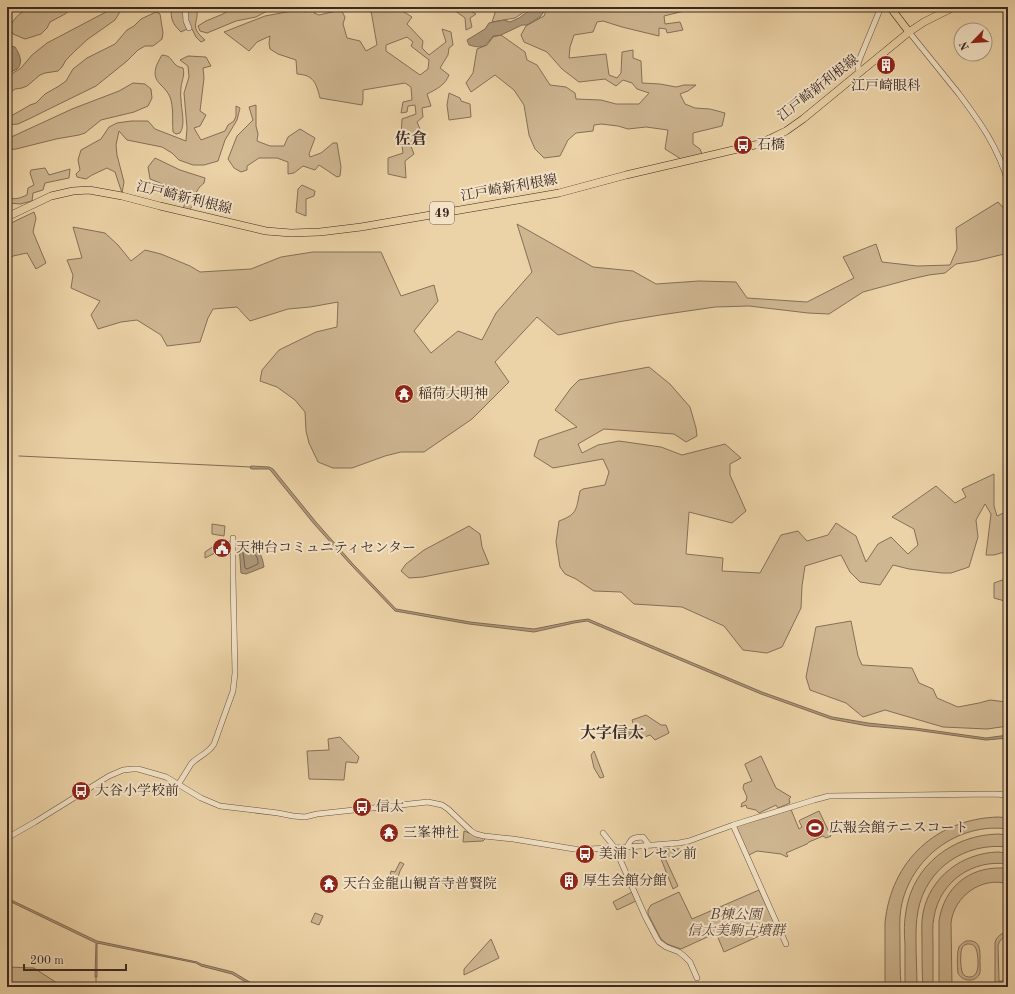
<svg xmlns="http://www.w3.org/2000/svg" width="1015" height="994" viewBox="0 0 1015 994" font-family="'Old Standard TT','Noto Serif JP',serif">
<rect width="100%" height="100%" fill="#ecd3a7"/>
<filter id="stains"><feTurbulence type="fractalNoise" baseFrequency=".005" numOctaves="4"/><feColorMatrix values="0 0 0 0 .2 0 0 0 0 .09 0 0 0 0 .02 0 0 0 .5 -.17"/></filter>
<radialGradient id="worn" r=".72"><stop offset=".6" stop-color="#630" stop-opacity="0"/><stop offset="1" stop-color="#630" stop-opacity=".3"/></radialGradient>
<!-- green -->
<path fill="#ceb691" stroke="#84705a" fill-rule="evenodd" d="M33,7H74L65,14L50,22L47,28L41,34L25,39L13,34L10,27C15,16 22,11 33,7Z
M110,7H123L115,20L88,39L77,49L66,60L62,67L58,71L45,73L40,75L27,86L22,88L15,89L7,95V77L21,68L32,55L47,43L106,12Z
M171,7H196C201,22 187,25 205,40L201,42L196,37L191,27L181,32C172,23 171,20 171,7Z
M235,7H279L269,10L256,17L236,21L207,33L200,31L198,26L206,21L223,14Z
M310,7H320L314,13L319,15L341,10L345,17L343,24L347,38L360,41L366,51L377,45L371,11C391,3 395,6 412,17L407,24L423,41L422,48L429,55L446,42L442,29L451,32L453,45L449,48L448,55L440,68L449,75C445,85 437,89 427,94L431,106L422,108L423,117L417,122L423,136L410,144L414,154L405,161L406,178L388,174V158L403,153L401,138L402,119L416,114L415,105L408,106L407,112L401,113L403,102L412,100L411,87L405,83L363,90V100L362,105L320,98C316,83 314,75 297,74L296,60L278,54L270,49L269,43L270,36L257,42L249,51L224,32L265,16L297,10L306,12ZM407,37L413,42L411,46L429,60L428,69L420,75L386,51V45Z
M450,7H463L476,14L470,18L472,27L466,30L465,18Z
M497,7H532L515,18L492,22Z
M546,7H686L688,10L664,16L665,24L680,22L683,30L667,33L666,29L659,28V36L622,27L603,21L597,22L593,32L574,35L570,47L569,58L606,54L609,75L617,78L621,73L622,52L633,50V58L641,61L642,83L660,84L676,87L684,85H696L688,91L680,94L685,104L695,108L710,109L725,113L722,126L693,133V144L700,149L702,154L681,159L665,149L668,130L646,127L628,129L618,126L601,124L594,125L593,131L576,133L568,140L560,156L544,158L535,149L529,135L524,105L514,90L495,75L471,92L466,83L473,73L477,49L487,45L493,37L501,35L525,52L527,60L537,65L550,85L566,87L575,93L576,99L601,100L616,104H639L649,93L637,89L632,83L623,80L616,86L605,79L579,82L562,69L547,52L524,42L521,35L526,26L544,16L547,8Z
M156,12L160,14L163,33L162,39L157,43L153,46H145L138,50L127,61L96,86L47,110L31,118L18,124L7,125V118L20,111L30,105L36,103L45,94L59,86L66,81L73,69L87,58L115,44L127,30L134,26L141,19Z
M162,55C172,56 170,60 176,65C178,67 180,67 183,68C185,75 182,80 181,87C181,91 180,95 181,99C181,110 186,124 180,133L176,134L173,132C172,120 174,108 170,97C168,92 164,88 160,84C151,75 156,65 162,55Z
M188,56L206,57L211,66L203,68L204,78L200,111L206,115L200,126L194,128L201,140L225,131L228,125L234,121L236,116V106L240,108L237,120L225,140L218,161L204,165H193L179,160L172,153L162,147L127,140L119,131L116,145L117,155L124,182L122,193L115,172L107,168L92,175L86,179L77,177L76,174L80,170L78,160L81,150L101,139L109,127L117,123L131,121H148L155,129L186,141L187,128L184,93L189,77L188,66L180,60Z
M133,83L145,84L151,89L152,98L148,106L134,112L101,120L85,133L79,135L56,139L16,149L7,150V139L72,109L119,91Z
M449,93L460,98L461,101L470,104L471,117L449,120L447,105Z
M256,105V126L258,134L257,141L270,146H284L288,137L300,129L315,138L309,154L310,157L321,153L333,143H337L341,167L340,176L337,177L319,165L315,170L303,166L294,173L288,174V162L277,158H259L247,166V170L241,172L234,168L228,159L237,136L253,120L249,107Z
M155,158L180,170L205,178L204,183C198,188 194,193 197,201L189,210L183,209L185,203L178,190L150,179L148,167Z
M45,168L49,175L70,169L69,178L45,183L43,190L33,193L32,201L20,204L10,203L7,205V196C14,201 20,198 27,195L28,188L34,185L30,173L31,170Z
M302,185L315,191L314,196L306,199V216L296,212L298,189Z
M998,202L1008,213V253L976,261L956,264L945,273L929,275L911,279L863,292L829,314L808,313L749,306L715,307L660,315L618,322L558,335L537,317L495,362L509,382L472,419L424,452H401L385,456L352,468H333L318,462L309,443L306,431L305,412L295,400L277,387L260,381L262,370L279,350L316,332L337,327L338,302L310,307L288,309L250,321L237,307L213,309L208,318L200,342L167,346L161,335L137,320L121,322L98,329L91,315L100,301L71,288L73,275L67,260L82,258L73,227L105,233L118,245L131,261L145,250L161,254L190,266L200,272L251,269L281,257L313,252H381L401,296L434,285L438,301L414,331L431,353L458,331L482,340L496,313L532,272L517,224L593,267L633,271L656,284L699,281L736,282L747,298L807,302L854,278L843,257L876,244L882,262L917,266L950,265L957,249L956,228Z
M34,212L36,218L33,232L46,263L36,269L27,253L13,256L7,262V225Z
M649,367L670,384L690,407L696,428L697,436L686,442L674,434L604,429L578,444L582,453L598,445L619,441L661,447L682,455L725,444L741,458L730,464V475L746,511L732,523L689,512L686,554L723,558L722,571L760,573L781,535L798,531L807,541L828,535L836,523L856,536L866,562L878,544L891,537L908,554L918,545L914,529L892,517L936,486L955,503L966,497L962,489L994,474V506L997,516L1008,511V551L994,555H986L991,514L985,504L976,520L978,537L969,567L951,573H942L909,569L893,565L880,585L860,582L850,572L841,555L805,566L802,586L801,608L782,647L767,653L743,650L724,626L682,607L634,604L621,592L594,591L576,579L565,574L560,567L556,542L559,521C578,514 576,509 580,491L583,489L605,485L609,472L603,459L553,468L534,456L539,440L577,427L555,410L571,388L579,380Z
M212,524L225,526L224,536L212,534Z
M469,526L480,534L482,547L489,564L423,577L409,578L401,571L406,564L424,550Z
M218,542H233V554L225,553V547L218,546L217,553H215L205,558V552L214,546L215,543Z
M1008,578V602L994,598V583Z
M851,621L858,656L862,665L912,668L919,683L933,689L937,698L958,707L979,703L990,700L1006,702H1008V726L987,729L943,727L885,710L863,717L846,703L810,690L806,677L816,627Z
M646,715L661,725H666L669,733L655,740L650,735L639,739L632,720Z
M340,737L359,757L357,763L348,762H346L344,780L309,779L307,751L329,750L328,739Z
M594,751L604,777L600,778L594,768L591,755Z
M761,756L776,788L791,797L789,799L790,803L778,808L776,805L759,813L756,810L747,808L746,805L741,807L742,803L746,801L747,797L743,788L744,784L752,781L745,765V764Z
M790,807L799,829L802,827L799,821L800,820L819,811L831,836L826,838L823,836L809,842L807,844L786,853L788,856L787,857L781,854L757,851L747,856L733,825Z
M998,817L1008,818V829C958,822 910,858 901,908C899,919 900,930 900,941C900,956 900,972 901,987H885V923C891,861 936,819 998,817Z
M464,831L485,839L483,841L463,842Z
M998,834L1008,835V847C965,842 926,868 918,911C916,921 916,931 916,941C916,957 917,972 917,987H905C905,973 905,959 905,944C904,933 904,922 906,911C913,865 953,835 998,834Z
M685,847L684,850L665,858L678,886L673,889L657,849H681Z
M998,852L1008,853V864C973,859 940,881 934,917C932,926 933,935 933,944C933,958 933,973 933,987H923C922,973 922,958 922,944C922,934 921,923 923,913C930,877 962,853 998,852Z
M400,862L404,864L400,871L397,880L390,876L391,871L395,872Z
M1002,868L1008,869V884C982,876 954,896 951,923L952,987H939V921C944,888 968,867 1002,868Z
M759,890L777,928L724,952L716,933L681,949L667,944L661,939L648,914V910L651,905L679,892L692,919Z
M632,892L636,901L617,910L613,902Z
M315,913L323,916L319,925L311,922Z
M1008,932V937C1002,937 999,941 998,946L999,981H1008V984H999V987H995V943C996,937 1001,933 1008,932Z
M491,939L499,958L464,975V969Z
M966,941C982,939 980,952 980,963C980,967 981,972 979,975C974,983 961,981 958,973C957,968 957,951 959,947C961,944 963,943 966,941ZM967,944C970,944 973,944 975,947C978,950 979,967 977,971C976,974 974,977 970,977C968,977 966,977 964,975C960,972 960,953 962,948C963,946 964,945 967,944Z
M7,967L34,968L57,983L56,987H7Z"/>
<!-- water -->
<path fill="#af997a" stroke="#806c57" d="M539,7H542L545,10L543,13L540,17L527,25H522L501,35L493,36C485,47 483,49 469,45L467,40L485,29L489,23L504,20L510,22L519,18L530,10Z
M7,45L15,47C19,53 24,63 17,69C14,71 10,72 7,74Z
M251,466L269,467L273,469L316,522L353,564L396,609L470,622L534,629L574,621L588,619L762,692L832,717L868,723L915,728L986,738L1008,735V738L986,740L915,730L868,726L831,719L761,694L587,621L574,623L534,632L469,624L395,611L351,565L314,524L271,471L269,469H252L250,468Z
M240,544C257,549 261,549 264,567L246,574L241,573L239,545Z
M634,730L637,737L627,740L625,733Z
M7,898L97,941L197,962L201,964L233,972L258,987H254L232,974L201,966L196,963L97,943V977H95L96,943L7,900Z"/>
<g fill="none" stroke-linecap="round" stroke-linejoin="round">
<!-- shore -->
<path stroke="#74614e" stroke-width="1" d="M244,550C252,551 259,555 258,564L247,569L245,568L243,552Z"/>
<!-- stream -->
<path stroke="#806c57" stroke-width="1" d="M19,456L251,467
M96,977V987"/>
<!-- minor casing -->
<g stroke="#665444" stroke-width="6">
<path id="minor" d="M185,7L186,21L189,28
M909,32C926,53 942,73 959,94C980,122 998,147 1008,182
M859,73L858,64L860,58L881,7
M178,785L191,764C198,756 208,754 214,744L233,691L235,673L233,577V538
M733,825L786,944
M603,833L615,848L645,916L656,937L659,942L666,947L679,952L685,957L690,962L697,978
M7,838L35,822L109,776L123,770L133,769H138L166,777L201,798L220,806L278,813L293,816L305,817L317,814L428,802L442,805L448,809L471,831L476,834L484,836L513,839L574,849H587L615,848L679,843L689,841L733,825L814,800L829,796L994,794L1008,795
M627,847C632,837 633,838 643,837L649,845"/>
</g>
<!-- major casing -->
<g stroke="#3a2923" stroke-width="8">
<path id="major" d="M890,7L909,32
M7,217L51,196L73,191L89,190L122,196L160,206L266,231L291,233L320,232L361,227L559,193L626,175L759,144L786,131L803,119L909,32L924,22L954,7"/>
</g>
<!-- minor -->
<use href="#minor" stroke="#f3e2c6" stroke-width="5"/>
<!-- major -->
<use href="#major" stroke="#ecd3a7" stroke-width="7"/>
</g>
<!-- icons -->
<defs>
<g id="building-disc" transform="scale(1)"><circle r="9.5" fill="#8f2418" stroke="#f3e2c6"/><path d="M-4-6H4V6H1V3H-1V6H-4ZM-2.5-4.3h1.7v1.8h-1.7ZM.8-4.3h1.7v1.8H.8ZM-2.5-1h1.7V.8h-1.7ZM.8-1h1.7V.8H.8Z" fill="#fff"/></g>
<g id="bus-disc" transform="scale(1)"><circle r="9.5" fill="#8f2418" stroke="#f3e2c6"/><path d="M-5-6H5V4H4V6H2V4H-2V6H-4V4H-5ZM-3.5-4V0h7V-4ZM-3.5 1.2v1.5H-2V1.2ZM2 1.2v1.5H3.5V1.2Z" fill="#fff"/></g>
<g id="temple-disc" transform="scale(1)"><circle r="9.5" fill="#8f2418" stroke="#f3e2c6"/><path d="M0-6L5-2H3V0L6.5 2.5H4V6H1.5V3h-3V6H-4V2.5H-6.5L-3 0V-2H-5Z" fill="#fff"/></g>
<g id="civic-disc" transform="scale(1)"><circle r="9.5" fill="#8f2418" stroke="#f3e2c6"/><path d="M-.6-6.5H3V-4.5H.6V-3L4-1V1h2V6H-6V1h2V-1L-.6-3ZM-1.2 2.5V6h2.4V2.5Z" fill="#fff"/></g>
<g id="stadium-disc" transform="scale(1)"><circle r="9.5" fill="#8f2418" stroke="#f3e2c6"/><path d="M0-5a6.5 5 0 1 0 0 10a6.5 5 0 1 0 0-10ZM-3.5-1.8h7v3.6h-7Z" fill="#fff"/></g>
</defs>
<g fill-rule="evenodd">
<use href="#building-disc" x="886" y="65"/>
<use href="#bus-disc" x="743" y="145"/>
<use href="#temple-disc" x="404" y="394"/>
<use href="#civic-disc" x="222" y="548"/>
<use href="#bus-disc" x="81" y="791"/>
<use href="#bus-disc" x="362" y="807"/>
<use href="#stadium-disc" x="815" y="828"/>
<use href="#temple-disc" x="389" y="833"/>
<use href="#bus-disc" x="585" y="854"/>
<use href="#building-disc" x="569" y="881"/>
<use href="#temple-disc" x="329" y="884"/>
</g>
<g text-anchor="middle" dominant-baseline="central" stroke-width="4" stroke-linejoin="round" paint-order="stroke">
<!-- shield labels -->
<rect fill="#f3e2c6" stroke="#726054" stroke-width="1" x="430" y="202" width="24" height="22" rx="3"/>
<g font-size="13" font-weight="bold" fill="#3a2923">
<text x="442" y="213">49</text>
</g>
<!-- poi labels -->
<g font-size="14" fill="#3a2923" stroke="#f3e2c6" text-anchor="start">
<text x="886" y="86" text-anchor="middle">江戸崎眼科</text>
<text x="757" y="145">石橋</text>
<text x="418" y="394">稲荷大明神</text>
<text x="236" y="548">天神台コミュニティセンター</text>
<text x="95" y="791">大谷小学校前</text>
<text x="376" y="807">信太</text>
<text x="829" y="828">広報会館テニスコート</text>
<text x="403" y="833">三峯神社</text>
<text x="599" y="854">美浦トレセン前</text>
<text x="583" y="881">厚生会館分館</text>
<text x="343" y="884">天台金龍山観音寺普賢院</text>
</g>
<!-- street labels -->
<g font-size="14" fill="#3a2923" stroke="#f3e2c6">
<text transform="translate(818 88) rotate(-38)">江戸崎新利根線</text>
<text transform="translate(509 188) rotate(-10)">江戸崎新利根線</text>
<text transform="translate(184 198) rotate(14)">江戸崎新利根線</text>
</g>
<!-- park labels -->
<g font-size="14" font-style="italic" fill="#584539" stroke="#f3e2c6">
<text x="736" y="915">B棟公園<tspan x="736" dy="16">信太美駒古墳群</tspan></text>
</g>
<!-- quarter labels -->
<g font-size="16" font-weight="bold" fill="#3a2923" stroke="#f3e2c6">
<text x="411" y="140">佐倉</text>
<text x="612" y="734">大字信太</text>
</g>
</g>
<!-- margin -->
<rect width="1015" height="994" fill="none" stroke="#ecd3a7" stroke-width="24"/>
<rect x="8" y="8" width="999" height="978" fill="none" stroke="#3a2923" stroke-width="2"/>
<rect x="12" y="12" width="991" height="970" fill="none" stroke="#3a2923"/>
<!-- north arrow -->
<g transform="translate(973 42) rotate(245)"><circle r="19" fill="#f3e2c6" stroke="#a99885"/>
<path d="M0-3L7 15L0 10L-7 15Z" fill="#8f2418"/>
<text y="-6" font-size="11" font-weight="bold" text-anchor="middle" fill="#3a2923">N</text>
</g>
<!-- scale -->
<path d="M24 964v6h102v-6" fill="none" stroke="#3a2923" stroke-width="2"/>
<text x="30" y="964" font-size="12" fill="#3a2923" stroke="#f3e2c6" stroke-width="3" paint-order="stroke">200 m</text>
<rect width="100%" height="100%" filter="url(#stains)"/>
<rect width="100%" height="100%" fill="url(#worn)"/>
</svg>
